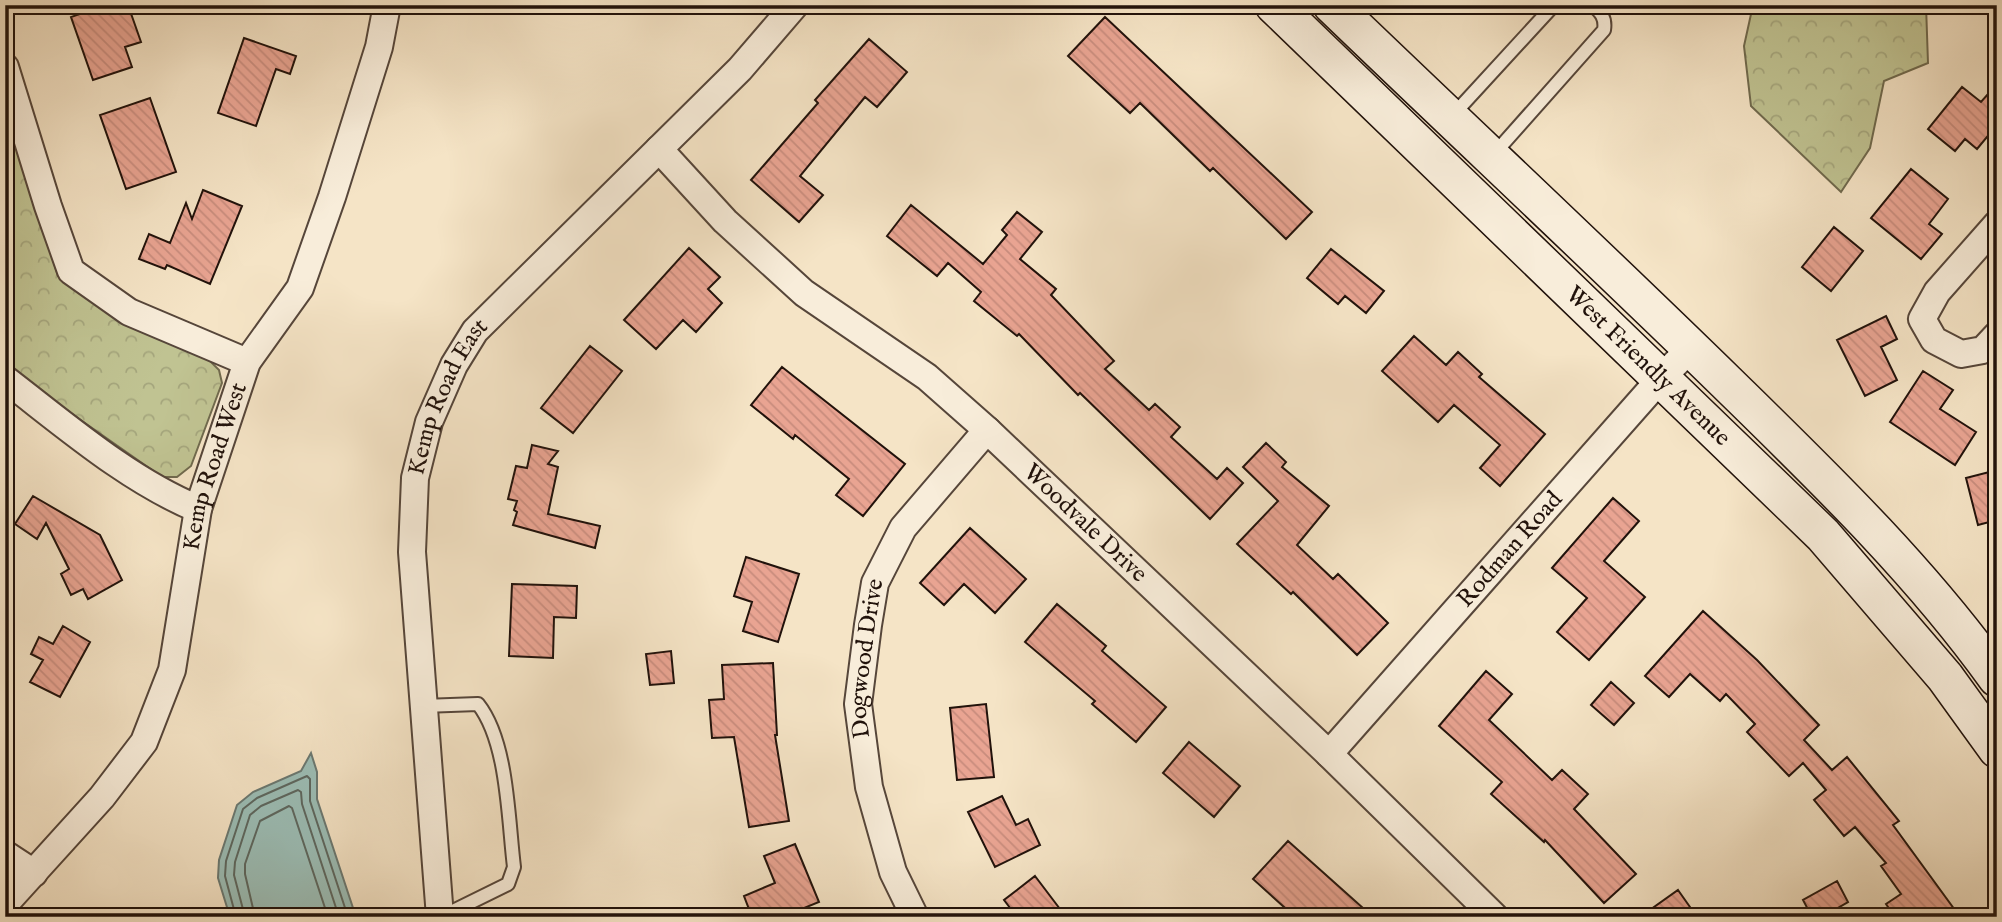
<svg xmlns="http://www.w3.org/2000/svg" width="2002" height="922" viewBox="0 0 2002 922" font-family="'IM FELL English',serif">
<defs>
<pattern id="forest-crowns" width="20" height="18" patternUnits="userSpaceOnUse" patternTransform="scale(1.75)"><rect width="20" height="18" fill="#c0c392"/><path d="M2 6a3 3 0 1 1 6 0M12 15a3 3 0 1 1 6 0" fill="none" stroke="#a5a67d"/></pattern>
<pattern id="building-back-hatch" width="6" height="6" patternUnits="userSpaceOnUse" patternTransform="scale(1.75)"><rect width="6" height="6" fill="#e9a492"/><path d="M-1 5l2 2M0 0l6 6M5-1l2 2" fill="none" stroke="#c88c7d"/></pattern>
</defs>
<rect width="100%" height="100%" fill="#f5e4c6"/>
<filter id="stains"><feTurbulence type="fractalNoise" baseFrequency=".00286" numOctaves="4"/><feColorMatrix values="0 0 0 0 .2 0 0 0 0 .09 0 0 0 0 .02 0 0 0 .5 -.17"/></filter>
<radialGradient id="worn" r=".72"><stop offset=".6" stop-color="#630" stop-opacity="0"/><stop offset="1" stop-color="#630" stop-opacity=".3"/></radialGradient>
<!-- forest -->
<path fill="url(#forest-crowns)" stroke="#706a4e" stroke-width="2" d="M1753,5H1926L1928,63L1884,81L1870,148L1841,192L1751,106L1744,46Z
M5,110L58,276L120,322L209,360L219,370L222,383L191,466L177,477H162L5,367Z"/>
<!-- water -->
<path fill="#9cbeb6" stroke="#6b7972" stroke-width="2" d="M311,753L317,772V799L356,917H230L218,878L219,860L237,805L253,792L301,771Z"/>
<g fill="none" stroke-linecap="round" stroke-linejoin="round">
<!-- shore -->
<path stroke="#5e6860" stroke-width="2" d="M236,917L225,876L226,861L243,809L257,798L307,776L310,779V801L348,917
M245,917L234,875L235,862L250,815L261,806L298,790L301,792L302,804L339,917
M255,917L245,874V864L260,821L289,806L292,808L328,917"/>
</g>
<!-- building -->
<path fill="url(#building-back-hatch)" stroke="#21120b" stroke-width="2" d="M105,5H128L141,42L125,47L132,67L93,80L71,17Z
M1105,17L1312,212L1286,239L1213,168L1210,171L1140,103L1130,113L1068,56Z
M244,38L296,56L290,74L276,69L256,126L218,113Z
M869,39L907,72L877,107L865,97L800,176L823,195L799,222L751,180L818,103L815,100Z
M1997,84V125L1977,149L1965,139L1955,151L1928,129L1962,87L1981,102Z
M150,98L176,172L126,189L100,115Z
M1911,169L1948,199L1929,224L1942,234L1921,259L1871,218Z
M203,190L242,206L210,284L167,265L165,269L139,259L149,234L170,243L186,203L192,219Z
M911,205L983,264L1007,235L1002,230L1017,212L1042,232L1020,259L1056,289L1051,295L1114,361L1105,369L1149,410L1155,404L1180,427L1171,437L1217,479L1227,468L1243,483L1210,519L1080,393L1078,395L1019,334L1017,336L974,301L981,292L948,263L937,276L887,236Z
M1834,227L1863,251L1831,291L1802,267Z
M689,248L720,277L708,289L722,303L696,332L683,320L656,349L624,320Z
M1331,249L1384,291L1366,313L1345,296L1338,304L1307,278Z
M1886,316L1897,339L1881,347L1897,380L1865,396L1837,340Z
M1414,336L1446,365L1458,352L1482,374L1479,377L1545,434L1500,486L1480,468L1500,445L1454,405L1438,422L1382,371Z
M590,346L622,371L573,433L541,408Z
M782,367L905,464L863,516L836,495L849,479L795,435L793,439L751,405Z
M1923,371L1953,390L1940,409L1976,432L1955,465L1890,422Z
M1266,443L1286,462L1282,467L1329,506L1297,545L1333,579L1338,574L1388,623L1357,655L1293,592L1291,594L1237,544L1278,501L1243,467Z
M532,445L558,451L548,464L558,467L548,514L600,526L595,548L513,525L517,512L514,510L517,501L508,499L516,466L527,468Z
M1997,470V520L1978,525L1966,478Z
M33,496L100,535L122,580L88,599L83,589L71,595L61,574L69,569L46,523L37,539L15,524Z
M1613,498L1639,521L1604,561L1645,597L1589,660L1557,632L1587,598L1552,568Z
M970,528L1026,579L995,613L964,584L944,605L920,583Z
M746,557L799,574L778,642L743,631L752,602L734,596Z
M512,584L577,586L576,618L554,617L553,658L509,656Z
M1057,604L1106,646L1102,651L1166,707L1136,742L1092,704L1095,701L1025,642Z
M1703,611L1757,660L1819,725L1804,740L1832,770L1847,757L1899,821L1893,825L1960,917H1895L1886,904L1901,894L1881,866L1886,863L1855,827L1844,836L1814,800L1826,790L1803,763L1789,776L1747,732L1755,724L1726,694L1720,701L1690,674L1669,697L1645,676Z
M63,626L90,642L60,697L30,682L43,660L31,654L39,637L53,644Z
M671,651L674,683L650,685L646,654Z
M773,663L777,735H775L789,821L749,827L734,737L712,738L709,700L724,699L722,665Z
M1486,671L1512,694L1489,720L1552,780L1562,770L1588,794L1574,809L1636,874L1604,903L1545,840L1544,842L1491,794L1502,782L1439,726Z
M1611,682L1634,703L1614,725L1591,705Z
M986,704L994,777L957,780L950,708Z
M1189,742L1240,786L1214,817L1163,773Z
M1002,796L1016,825L1028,819L1040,845L995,867L968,812Z
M1288,841L1373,917H1295L1253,879Z
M795,844L819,902L782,917H752L744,896L775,883L764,856Z
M1035,876L1066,917H1017L1004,900Z
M1837,881L1848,902L1822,917H1812L1803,900Z
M1678,890L1697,917H1640Z"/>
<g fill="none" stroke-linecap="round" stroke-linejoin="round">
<!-- service casing -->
<g stroke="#56463a" stroke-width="16">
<path id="service" d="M1453,115L1554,5
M1494,154L1604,30C1606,18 1601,12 1592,5
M423,706L478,704C508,742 508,819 514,867L508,884L441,917"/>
</g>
<!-- minor casing -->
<g stroke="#56463a" stroke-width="30">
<g id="minor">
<path d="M5,67L48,206L71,271L129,312L247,362"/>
<path id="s1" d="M659,149L725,221L804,293L927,377L987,430L1329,754L1495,917"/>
<path d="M1997,224L1937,292L1922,319L1934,340L1961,354L1983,350L1997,335"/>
<path d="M5,379C65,425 128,480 198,509"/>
<path id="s2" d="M1329,754L1662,377L1691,348"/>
<path d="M5,854L34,873"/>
<path id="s3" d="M5,904L102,797L144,742L172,670L198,509L247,362L300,288L332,197L379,47L387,5"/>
<path id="s4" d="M440,917L412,552L415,478L429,422L454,365L475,331L740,69L795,5"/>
<path id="s5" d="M915,917L893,872L869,787L858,704L868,625L875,583L903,528L987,430"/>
</g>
</g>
<!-- secondary casing -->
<g stroke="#21120b" stroke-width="40">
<g id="secondary">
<path id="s6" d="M1274,5L1823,535L1945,677L1997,749"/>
<path d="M1332,5C1463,131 1596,255 1726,382C1821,475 1919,569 1997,678"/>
</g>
</g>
<!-- service -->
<use href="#service" stroke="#f8edda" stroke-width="12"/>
<!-- minor -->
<use href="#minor" stroke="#f8edda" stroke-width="26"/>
<!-- secondary -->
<use href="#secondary" stroke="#f8edda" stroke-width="37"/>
</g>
<g text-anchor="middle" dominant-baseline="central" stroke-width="5" stroke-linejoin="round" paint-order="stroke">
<!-- street labels -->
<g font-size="24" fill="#21120b" stroke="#f8edda">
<text stroke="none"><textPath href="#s6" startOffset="520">West Friendly Avenue</textPath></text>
<text stroke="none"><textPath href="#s4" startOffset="528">Kemp Road East</textPath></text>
<text stroke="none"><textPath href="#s3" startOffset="499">Kemp Road West</textPath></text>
<text stroke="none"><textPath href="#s1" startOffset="569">Woodvale Drive</textPath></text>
<text stroke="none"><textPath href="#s2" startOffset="273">Rodman Road</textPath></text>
<text stroke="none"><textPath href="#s5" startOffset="268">Dogwood Drive</textPath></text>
</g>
</g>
<!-- margin -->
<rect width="2002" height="922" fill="none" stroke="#f5e4c6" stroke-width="28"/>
<rect x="7" y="7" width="1988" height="908" fill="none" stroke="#21120b" stroke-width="3.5"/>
<rect x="14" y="14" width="1974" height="894" fill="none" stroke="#21120b" stroke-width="2"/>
<rect width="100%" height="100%" filter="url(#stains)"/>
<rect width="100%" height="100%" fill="url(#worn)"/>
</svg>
